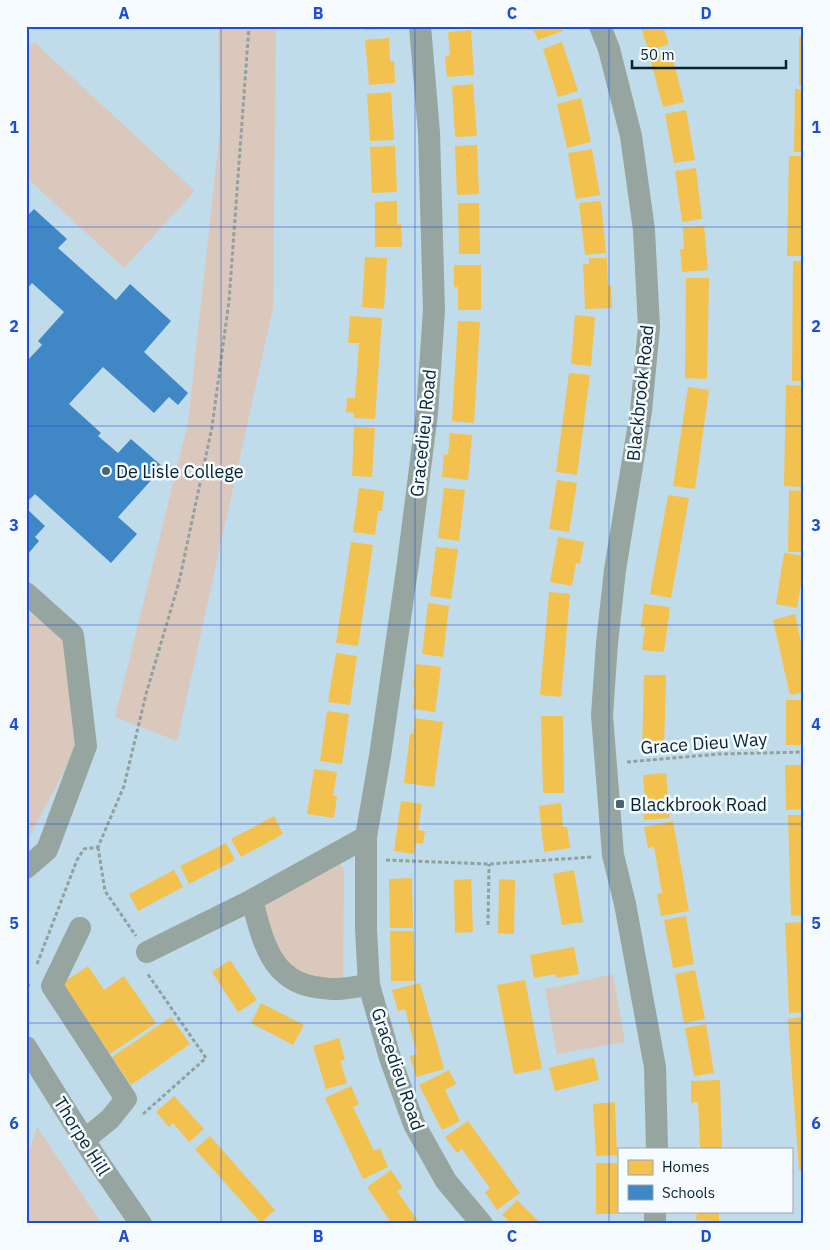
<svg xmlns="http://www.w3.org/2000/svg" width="830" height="1250" viewBox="0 0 830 1250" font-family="'IBM Plex Sans',sans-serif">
<rect width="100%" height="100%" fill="#c0dcea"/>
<!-- green -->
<path fill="#dac8bc" d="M218,26H276L273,308L177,741L115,717L188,423L220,129Z
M34,42L195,191L124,268L26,177V50Z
M26,610L66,642L75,751L26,843Z
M340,863L344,872L343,979L326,983L283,965L262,904Z
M613,974L625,1042L557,1054L545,989Z
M37,1127L102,1224H26V1160Z"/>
<!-- homes -->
<path fill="#f2c14e" d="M365,26H388V29L365,30Z
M532,26H561L563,31L538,40Z
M640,26H663L669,44L649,51Z
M471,30L474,75L447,77L445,56L450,55L448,32Z
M799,36H804V86H799Z
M389,38L390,61H394L395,83L369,85L365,40Z
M562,42L578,91L558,97L543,49Z
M671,52L684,102L663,107L650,58Z
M473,84L477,136L455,137L452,86Z
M795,89L804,90V152H794Z
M391,92L394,140L370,141L367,94Z
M581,98L591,142L567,148L557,104Z
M686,110L695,160L674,163L665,114Z
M477,145L479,194L457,195L455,146Z
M395,146L397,192L372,193L370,147Z
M592,149L600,195L576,199L568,153Z
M789,156H804V256H787Z
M696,168L702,219L682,222L675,171Z
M397,201V225L401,224L402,247H375V202Z
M601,201L606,253L585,255L579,203Z
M458,203H479L480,254H459Z
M704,226L708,270L682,272L680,249H684L683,227Z
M365,257L387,258L384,309L362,307Z
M589,258H607L608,286H611L612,308L585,309L583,264H589Z
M793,261H804V381H792Z
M454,265H481V310H458V287H454Z
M686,278H709L707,379L685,378Z
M575,315L595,317L591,366L571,364Z
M350,316L382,318L375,419L354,418V413L346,412L347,398H355L359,343H348Z
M458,321L480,322L474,423L452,421Z
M569,373L590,375L577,475L556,472Z
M786,385L804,386V487L784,486Z
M688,387L709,390L695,489L673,486Z
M354,427L375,428L372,477L352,476Z
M450,433L472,435L468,480L442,477L444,454L448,455Z
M557,480L577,483L569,532L549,529Z
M359,488L384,491L382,511H378L375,535L353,532Z
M444,488L465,490L459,541L438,538Z
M789,490L804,491V552H788Z
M668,495L689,498L671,598L650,594Z
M558,537L584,542L580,564L576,563L572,586L550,582Z
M351,542L373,545L358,646L336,643Z
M436,547L458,549L451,599L430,596Z
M784,553L804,556V567L797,608L776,604Z
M549,592L570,594L561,697L540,695Z
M428,603L449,606L443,657L422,654Z
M644,604L670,607L664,652L642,650L645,627H641Z
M795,614L804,657V692L790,695L773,620Z
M336,653L357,656L350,705L328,702Z
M416,664L441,667L435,712L413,709L415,687H413Z
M644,675H666L664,752H642Z
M786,700H804V745H786Z
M327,711L349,714L342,764L320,761Z
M541,716H563L564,793H543Z
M415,718L443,722L434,787L404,783L410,734H413Z
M785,765H804V809L786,810Z
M314,769L337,772L333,796H337L334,818L307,814Z
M666,773L670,818L644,820L641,798H645L643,775Z
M401,801L422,804L418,830L425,831L423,844L416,843L414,854L394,851Z
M561,803L563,827H567L570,848L544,852L539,806Z
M788,815H804V915L791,916Z
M274,816L283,834L241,857L231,839Z
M673,821L689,911L661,916L657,894L662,893L654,847L648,848L644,827Z
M226,843L235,860L189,884L180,866Z
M174,870L183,887L138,911L129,894Z
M574,870L583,922L562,925L553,874Z
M412,878L413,928H390L389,879Z
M471,879L473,932L455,933L454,880Z
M499,879L515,880L514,934L498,933Z
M686,916L694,964L673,968L664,920Z
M804,922V1012L789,1013L785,923Z
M390,931H414L415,981H391Z
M574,947L579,974L557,978L556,974L534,978L530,955Z
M230,960L257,1000L238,1012L212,972Z
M88,966L104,990L124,976L156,1023L110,1054L63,983Z
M695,970L705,1019L684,1023L675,974Z
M525,980L542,1069L514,1074L497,985Z
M420,983L444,1069L416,1077L410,1056L417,1054L405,1009L398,1011L392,990Z
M261,1003L304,1025L293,1045L251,1023Z
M171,1017L190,1044L131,1085L112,1057Z
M804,1017V1170H799L788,1019Z
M706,1024L714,1073L694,1076L685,1028Z
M339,1038L345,1060L340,1061L347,1083L326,1089L313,1046Z
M594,1057L599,1080L555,1091L549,1068Z
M449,1070L456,1084L445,1090L460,1121L442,1130L419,1085Z
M720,1080L722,1149H700L698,1102L691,1103V1081Z
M351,1086L359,1104L353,1107L374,1151L380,1148L388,1167L363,1179L325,1098Z
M174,1096L204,1129L189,1142L173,1123L169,1127L156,1112Z
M615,1102L617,1155L596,1156L593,1104Z
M468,1121L520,1193L497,1210L485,1192L490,1188L462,1149L457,1153L445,1137Z
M210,1136L275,1210L261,1223L195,1149Z
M596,1163H617V1214H596Z
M391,1170L403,1188L397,1191L420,1224H392L367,1187Z
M517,1200L541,1224H512L502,1215Z
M697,1211H719V1221L696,1220Z"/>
<!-- schools -->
<path fill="#3f88c5" d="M34,209L67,239L58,248L116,300L130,284L171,321L144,352L188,393L178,405L169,397L154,413L103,367L69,404L101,433L98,436L118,453L131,439L163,467L118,517L137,534L111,563L35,494L26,503V372L29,369L26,366V362L42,345L38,341L64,312L32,283L26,290V217Z
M26,508L45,526L35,537L39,541L28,554L26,552Z"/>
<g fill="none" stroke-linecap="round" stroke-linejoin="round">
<!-- path -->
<path stroke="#92a09f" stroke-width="3" stroke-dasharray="4 2.5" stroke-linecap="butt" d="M627,762L719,754L804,752
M98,847L105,891L136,936
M386,860L489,864L592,857
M488,925L489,864
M37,964L77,860L84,849L98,847L124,786L146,694L179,582L212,427L229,301L249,26
M26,993L29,984
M143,1114L206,1058L147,973"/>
<!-- minor -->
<path stroke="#96a59f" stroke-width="22" d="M420,26L429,133L434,310L427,413L408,563L380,756L366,837V929L369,985L390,1058L414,1124L446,1181L482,1224
M600,26L609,49L631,136L644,230L649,327L641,411L615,570L607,643L602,715L613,855L625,904L655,1067L657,1149
M26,593L73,635L86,746L47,850L26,868
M252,900C262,938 270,980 315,987C322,988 328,989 335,989C346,989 358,986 369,985
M80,928L52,986L126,1099L110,1119L84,1140
M147,952L252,900L366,837
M26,1047L95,1157L141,1224
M655,1224V1211"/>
</g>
<!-- grid -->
<path fill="none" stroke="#1d4ed8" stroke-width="1" stroke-opacity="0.55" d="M221,26V1224M415,26V1224M609,26V1224M26,227H804M26,426H804M26,625H804M26,824H804M26,1023H804"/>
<!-- markers -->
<g fill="#486470" stroke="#f5fbff" stroke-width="2">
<circle cx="106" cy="471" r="5"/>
<rect x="615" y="799" width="10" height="10" rx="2.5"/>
</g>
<g text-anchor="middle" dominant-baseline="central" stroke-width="5" stroke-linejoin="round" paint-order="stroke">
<!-- street labels -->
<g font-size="18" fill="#07232f" stroke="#f5fbff">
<text transform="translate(640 393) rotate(-84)">Blackbrook Road</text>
<text transform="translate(423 433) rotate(-84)">Gracedieu Road</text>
<text transform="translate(704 743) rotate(-4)">Grace Dieu Way</text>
<text transform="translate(398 1069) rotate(71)">Gracedieu Road</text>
<text transform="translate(82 1136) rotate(58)">Thorpe Hill</text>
</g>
<!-- poi labels -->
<g font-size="18" fill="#07232f" stroke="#f5fbff" text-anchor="start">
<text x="116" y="471">De Lisle College</text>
<text x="630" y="804">Blackbrook Road</text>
</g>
</g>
<!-- border -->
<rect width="830" height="1250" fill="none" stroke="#f5fbff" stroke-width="55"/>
<!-- legend -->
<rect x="618" y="1148" width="175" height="65" fill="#f5fbff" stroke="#96a5ac"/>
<rect x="628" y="1160" width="25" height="15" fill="#f2c14e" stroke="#96a5ac"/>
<text x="662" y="1172" font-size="15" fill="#07232f">Homes</text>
<rect x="628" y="1185" width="25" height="15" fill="#3f88c5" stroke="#96a5ac"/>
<text x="662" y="1198" font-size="15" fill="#07232f">Schools</text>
<!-- scale -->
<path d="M632 60v8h154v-8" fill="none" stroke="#07232f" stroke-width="2.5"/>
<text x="640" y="60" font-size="15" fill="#07232f" stroke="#f5fbff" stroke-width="4" paint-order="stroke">50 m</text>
<rect x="28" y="28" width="774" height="1194" fill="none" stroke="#1d4ed8" stroke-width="2"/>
<g font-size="16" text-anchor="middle" font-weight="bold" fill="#1d4ed8">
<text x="124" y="19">A</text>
<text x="318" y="19">B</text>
<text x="512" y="19">C</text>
<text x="706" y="19">D</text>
<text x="14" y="133">1</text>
<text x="816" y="133">1</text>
<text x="14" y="332">2</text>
<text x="816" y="332">2</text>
<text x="14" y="531">3</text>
<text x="816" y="531">3</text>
<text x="14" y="730">4</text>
<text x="816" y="730">4</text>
<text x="14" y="929">5</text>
<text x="816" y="929">5</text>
<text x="14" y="1129">6</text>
<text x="816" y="1129">6</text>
<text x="124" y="1242">A</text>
<text x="318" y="1242">B</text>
<text x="512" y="1242">C</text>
<text x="706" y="1242">D</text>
</g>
</svg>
